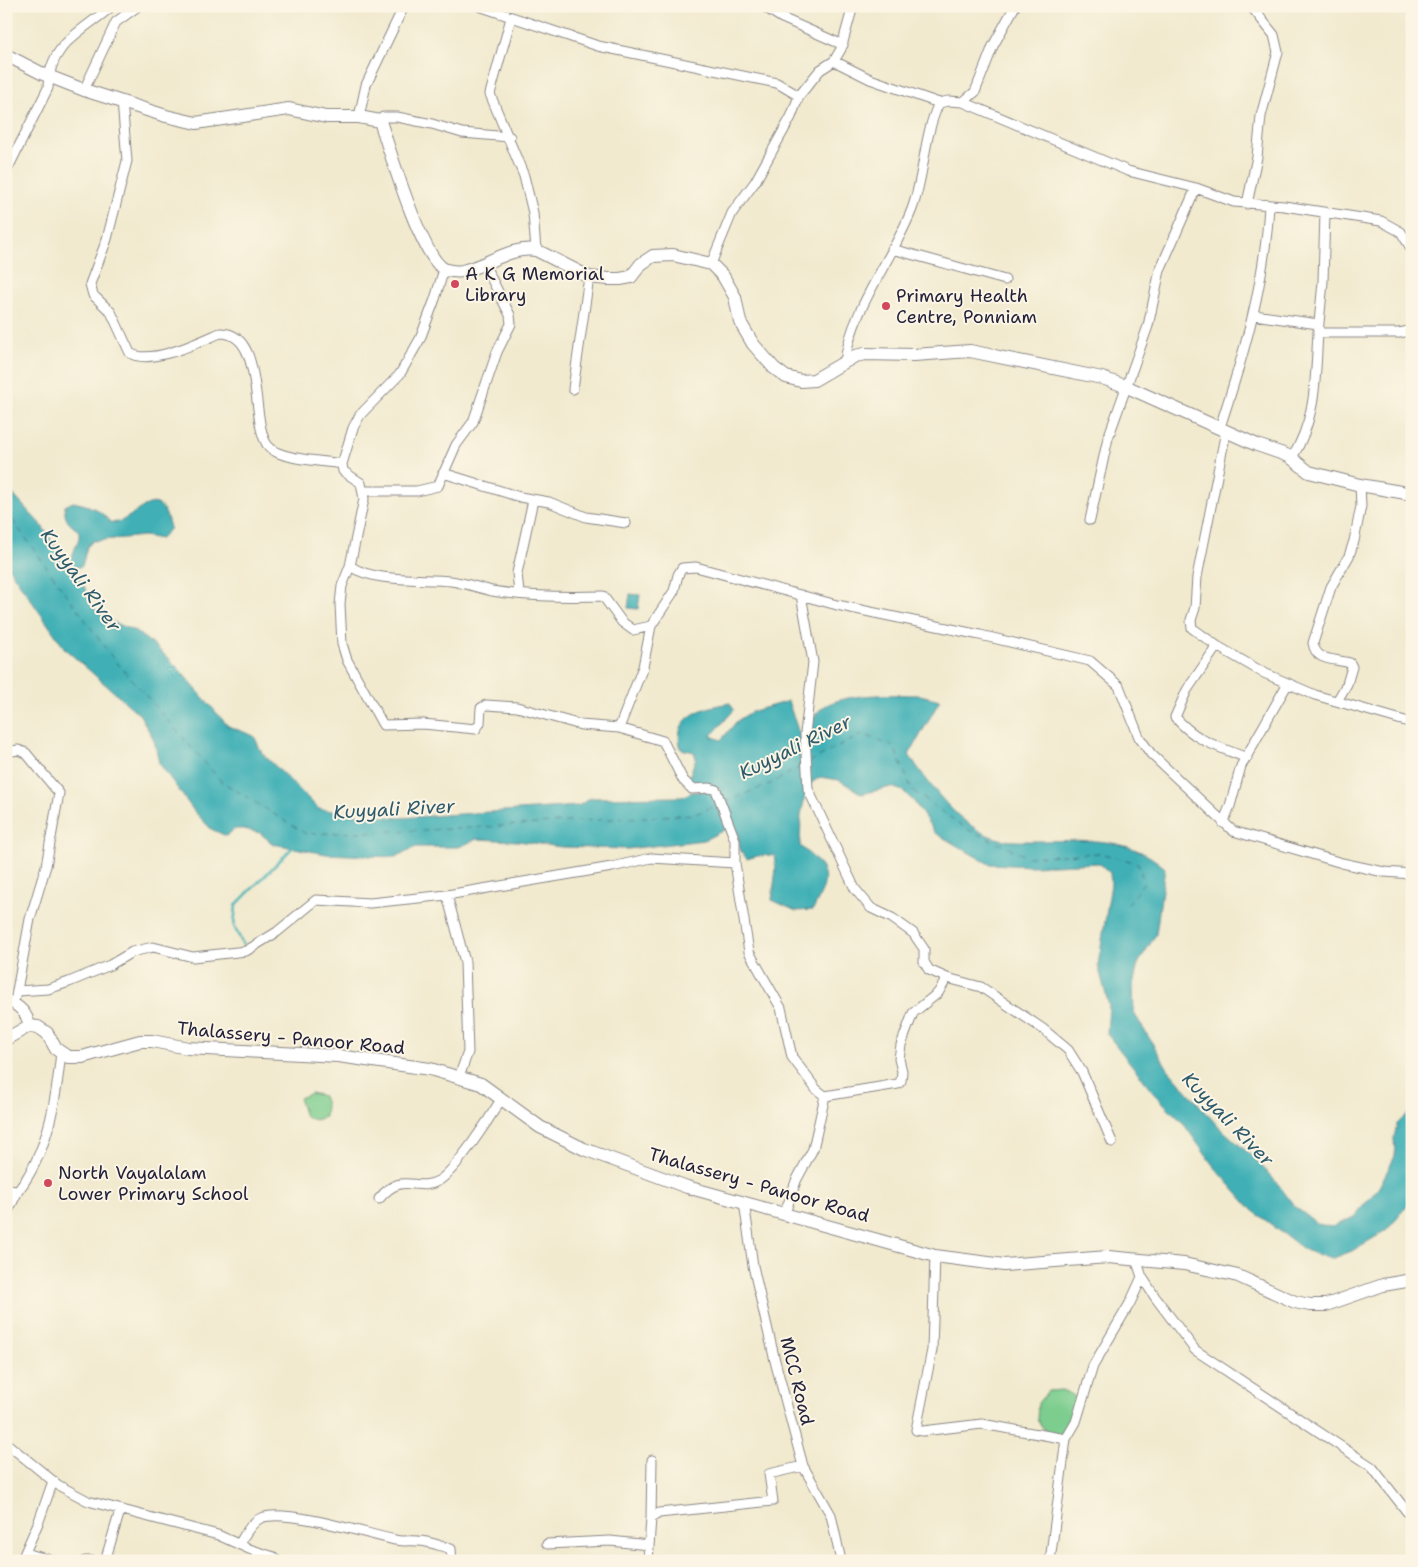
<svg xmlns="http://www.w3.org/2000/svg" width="1418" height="1567" viewBox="0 0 1418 1567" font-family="'Shantell Sans',sans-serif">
<rect width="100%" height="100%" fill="#fcf5e5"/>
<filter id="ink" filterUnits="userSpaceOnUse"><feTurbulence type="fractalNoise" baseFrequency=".02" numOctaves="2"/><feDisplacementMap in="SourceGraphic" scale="10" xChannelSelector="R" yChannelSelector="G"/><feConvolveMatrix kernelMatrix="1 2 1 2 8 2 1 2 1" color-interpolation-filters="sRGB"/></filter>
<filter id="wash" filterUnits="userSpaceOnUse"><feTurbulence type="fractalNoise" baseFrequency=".0096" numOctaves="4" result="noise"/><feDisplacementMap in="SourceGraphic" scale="20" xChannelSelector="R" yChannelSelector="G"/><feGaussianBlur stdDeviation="1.12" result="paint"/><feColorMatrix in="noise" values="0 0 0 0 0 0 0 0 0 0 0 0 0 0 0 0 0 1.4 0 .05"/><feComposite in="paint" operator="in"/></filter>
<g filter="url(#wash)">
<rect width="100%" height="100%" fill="#f1eacf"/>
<!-- green -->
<path fill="#7ccd8e" stroke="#4f7864" d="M311,1093L323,1096L326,1105L325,1117L315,1120L305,1117L299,1098Z
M1062,1390L1073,1395L1078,1409L1071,1424L1061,1435L1047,1433L1037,1420L1038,1403L1048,1391Z"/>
<!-- water -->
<path fill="#3fb0b6" stroke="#306978" d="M6,487L42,526L66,563L83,583L91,605L105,619L135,631L156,647L176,666L228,726L254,736L262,753L319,809L353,814L400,818L578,806L591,798L682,797L692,792L712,791L728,828L704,840L627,849L561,847L518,841L477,839L459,847H416L395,857L326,854L273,844L260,833L244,829H235L226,836L211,829L194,811L159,763L154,740L140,715L65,649L6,564Z
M73,502C89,505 100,509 110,522C132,528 158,473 170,528L161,539L144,536L93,541L87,547L82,566L74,568L70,562L79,538V531C68,524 64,519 65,506Z
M630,594L640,595L638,609L628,608Z
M920,695L940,700L909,755C930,785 960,828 996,838C1009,842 1021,841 1034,841C1082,841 1127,834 1165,868L1156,934L1138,964L1133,985L1134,1013L1168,1069L1216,1124L1256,1160L1278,1184L1295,1207L1318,1224L1332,1227L1354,1217L1379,1187L1395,1156L1394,1138L1397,1124L1412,1110V1199L1387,1230L1352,1251L1331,1259L1305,1250L1252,1210L1212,1164L1183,1123L1158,1098L1107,1034L1109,1006L1098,965L1111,884L1110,873L1099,863L1032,866L989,864L935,833L915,803L903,791L891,787L862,794L839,780L820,777L807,786L801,815L800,846C828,870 832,874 813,910L796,911L772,900L776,869L774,855L757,856L747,859L740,850L738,835L718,787L696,785L689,777L696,758L694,752L681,749C671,716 704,707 730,703L734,710L711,736L721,740L737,721L751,712L788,701L801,739L810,735C812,729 813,718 817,713C833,691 896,695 920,695Z"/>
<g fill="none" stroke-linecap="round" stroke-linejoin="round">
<!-- stream -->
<path stroke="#3fb0b6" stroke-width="2.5" d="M245,949L234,926L236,905L294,846"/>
<!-- ferry -->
<path stroke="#2e5b6c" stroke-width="1" stroke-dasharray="6 5" stroke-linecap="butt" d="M6,511L112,657L221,781L306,834L453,829L695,814L717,805
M809,762L863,734L894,747L912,790L965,828L1028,857L1099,853L1138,863L1144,882L1125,908
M726,802L772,783L804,765"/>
</g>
</g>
<g filter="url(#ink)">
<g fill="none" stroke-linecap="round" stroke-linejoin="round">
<!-- minor casing -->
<g stroke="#8a8685" stroke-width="11">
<path id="minor" d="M479,6L598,46L777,83L799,96
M763,6L782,18L843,45
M511,18L490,94L524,176L533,213L536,250
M834,61L870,79L939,103
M84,90L116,22L138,6
M122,101L127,161L107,239L90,284L93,295L111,312L130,353C150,366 199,342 220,333C267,332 249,427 269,447C281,460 324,461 342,464
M963,102L1128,171L1196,188L1234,202L1284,206L1381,221L1401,232L1412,250
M359,117L366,85L404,6
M380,121L383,117H397L432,124L462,133L510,137
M6,172L48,88C49,43 82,32 112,6
M1247,204L1257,157L1261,116L1278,52L1274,35L1251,6
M892,249L1005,280
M711,264L732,213L755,182L791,117L799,96L820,70L834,61L841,49L853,6
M444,269L435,299L420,339L400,374L360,415L353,428L342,464L343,471L361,483L364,499L350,566C375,583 421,578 451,581C465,583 479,588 492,591C528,597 567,597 603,596L622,622L633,630L651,626L674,591L678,575L682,568L696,567L837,605L980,635L1090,661L1119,686L1139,737L1151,754L1233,831L1342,863L1384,872L1412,874
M1254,315L1318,324
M1318,333L1323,282L1325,212
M845,362C851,309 893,259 912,209C925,174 923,137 939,103L948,101L963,102L975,92L993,46L1015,6
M573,389L589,277
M1220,427C1244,354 1265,283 1269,205
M1226,431L1197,577L1195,608L1191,620L1192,628L1217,646L1187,690L1175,717C1197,742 1217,746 1247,758
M1292,458C1317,417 1315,379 1318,333H1399L1409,331L1412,327
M443,473L520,497L549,502L586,517L626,523
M363,491H417L438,486L456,445L473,422L497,352L511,324L510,315L484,264
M1090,520L1108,438L1148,326L1160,270L1196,188
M350,566L342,586L340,604L342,644L347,660L383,725L423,724L476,729L480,723L481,708L486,705L517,707L581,725L619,728L663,741L683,780L692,789L710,788L716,790L735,840V863L749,952L781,1008L792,1057L816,1089L825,1096L898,1084L901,1081L902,1071L899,1059L901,1045L913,1013L938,993L947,978
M519,593L517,573L533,500
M801,595L813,662L805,734L808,789L855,889L871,908L892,918L913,933L924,949V962L929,970L947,978L981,987L1043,1029L1068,1050L1082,1072L1112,1142
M1217,646L1264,673L1315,695L1412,723
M1337,701L1347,684L1352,667L1350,663C1333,658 1316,662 1313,643L1331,587L1349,556L1354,541L1361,506L1360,485
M619,728L643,667L651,626
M6,752L18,750L26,753L59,793L46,866L30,919L16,996
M1223,823L1230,806L1241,766L1288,683
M447,895L465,962L468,1052L459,1077
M17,991L48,989L69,982L110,965L132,952L153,947L193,957L246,951L277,932L316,900L370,903L447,895L612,867L651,858L735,863
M6,1190L18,1191C48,1152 56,1101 61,1052
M379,1199C402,1170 416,1193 438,1181C455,1172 491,1116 502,1098
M744,1202L753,1266L775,1361L803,1466L831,1515L841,1561
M785,1213L796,1181L813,1149L825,1096
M6,1215L18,1191
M935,1256L932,1350L916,1430L923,1431L982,1424L1066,1439
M1136,1259L1142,1277L1155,1297L1195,1350L1372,1467L1412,1518
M6,1443L58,1485L88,1501L218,1535L249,1549L274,1557L276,1561
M652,1460L651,1518L659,1513L773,1501L769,1474L803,1466
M239,1544C245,1535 251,1522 261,1518C285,1508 367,1534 395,1540C403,1542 410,1540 418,1541C429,1541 440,1546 451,1549L452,1561
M547,1544L610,1541L649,1545
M25,1553L54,1561
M18,1561L23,1557L39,1521L53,1481
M85,1561H92
M105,1561L120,1511
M648,1561L651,1518
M1050,1561L1066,1439L1076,1422L1093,1366L1130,1303L1142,1277"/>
</g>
<!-- tertiary casing -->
<g stroke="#8a8685" stroke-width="13">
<path id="tertiary" d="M6,1000C18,1005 28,1013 29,1026"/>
</g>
<!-- secondary casing -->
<g stroke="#8a8685" stroke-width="14">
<path id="secondary" d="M6,55L43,74L84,90L166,116L196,123L289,109L326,117H359L380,121C389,148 421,257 444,269C448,271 458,272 462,271C487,266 510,246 536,250L589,277L608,279H620L631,277L641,264L653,256L673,255L711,264L723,276L735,297L740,322L753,344L774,368L786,377L801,381L814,380L855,356L865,354L914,355L970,351L1102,378L1125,386L1257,445L1289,456L1309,472L1360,485L1412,494
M6,1039L29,1026L38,1027L47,1033L56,1049L68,1057H82L140,1041H152L188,1048L338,1056L430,1069L481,1084L540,1127L584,1149L687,1187L935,1256L1004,1265L1108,1257L1184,1264L1238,1276L1295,1302L1310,1305H1326L1383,1285L1412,1280"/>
</g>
<!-- minor -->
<use href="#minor" stroke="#fff" stroke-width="9"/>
<!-- tertiary -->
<use href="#tertiary" stroke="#fff" stroke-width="11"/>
<!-- secondary -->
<use href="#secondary" stroke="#fff" stroke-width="12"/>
</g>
</g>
<!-- markers -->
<g fill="#d1495b" stroke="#fcf5e5" stroke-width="2">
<circle cx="455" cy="284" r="5"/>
<circle cx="886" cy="306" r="5"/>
<circle cx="48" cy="1183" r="5"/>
</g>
<g text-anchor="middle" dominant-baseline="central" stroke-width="4" stroke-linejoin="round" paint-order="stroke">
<!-- poi labels -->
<g font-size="18" fill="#22223b" stroke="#fcf5e5" text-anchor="start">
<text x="465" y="274">A K G Memorial<tspan x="465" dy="21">Library</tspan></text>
<text x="896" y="296">Primary Health<tspan x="896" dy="21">Centre, Ponniam</tspan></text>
<text x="58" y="1173">North Vayalalam<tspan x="58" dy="21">Lower Primary School</tspan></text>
</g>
<!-- street labels -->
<g font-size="18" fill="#22223b" stroke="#fcf5e5">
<text transform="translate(291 1038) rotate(5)">Thalassery - Panoor Road</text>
<text transform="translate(759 1185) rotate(16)">Thalassery - Panoor Road</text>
<text transform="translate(797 1381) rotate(76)">MCC Road</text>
</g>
<!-- water labels -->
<g font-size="19" font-style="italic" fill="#2e5b6c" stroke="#fcf5e5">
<text transform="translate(81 580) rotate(54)">Kuyyali River</text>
<text transform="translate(795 747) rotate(-26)">Kuyyali River</text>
<text transform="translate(394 809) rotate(-3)">Kuyyali River</text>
<text transform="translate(1228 1119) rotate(46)">Kuyyali River</text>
</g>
</g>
<!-- margin -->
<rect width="1418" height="1567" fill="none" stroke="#fcf5e5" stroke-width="25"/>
</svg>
